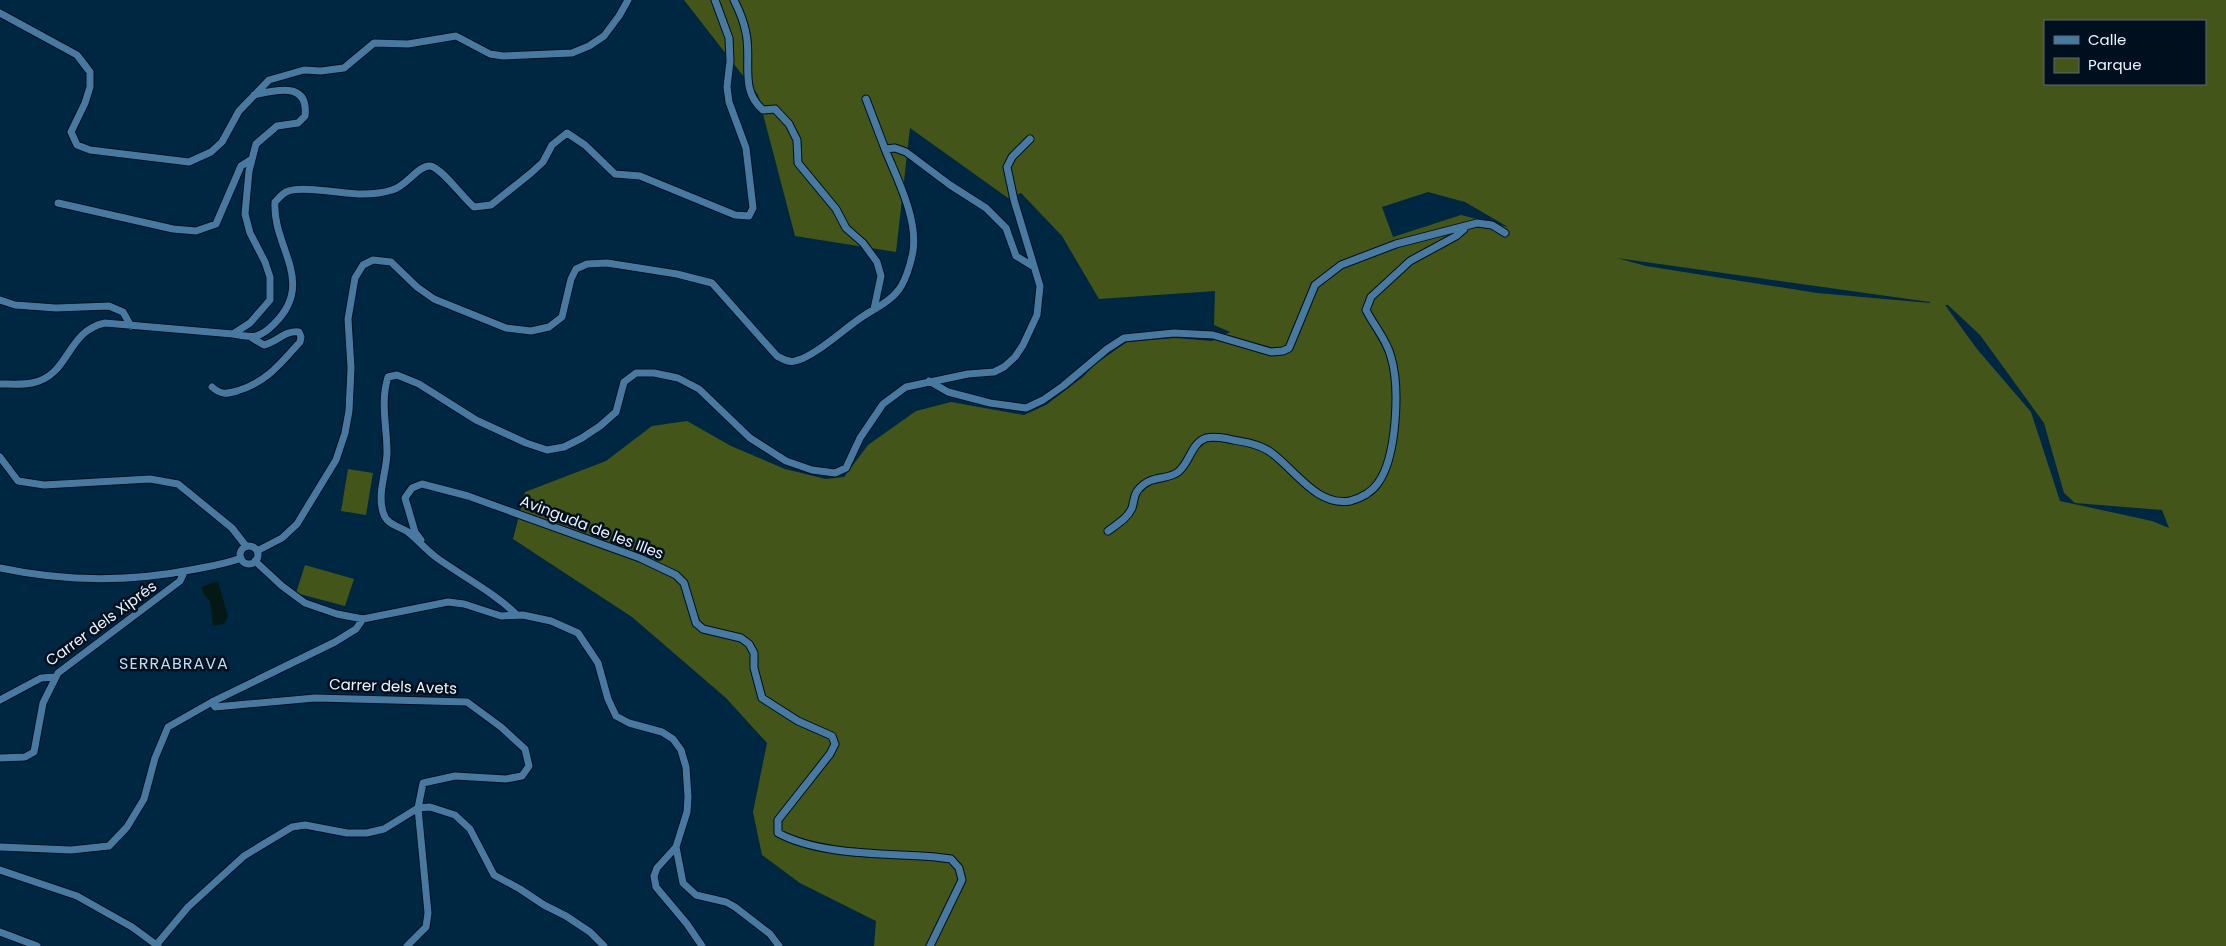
<svg xmlns="http://www.w3.org/2000/svg" width="2226" height="946" viewBox="0 0 2226 946" font-family="Poppins,sans-serif">
<rect width="100%" height="100%" fill="#002742"/>
<!-- green -->
<path fill="#435518" fill-rule="evenodd" d="M684,0H2226V946H874L876,921L800,883L762,855L753,812L767,743L726,698L632,617L513,539L525,492L606,461L652,426L687,421L731,446L785,469L826,479L844,477L868,445L916,411L951,402L1024,415L1046,405L1083,377L1094,365L1127,342L1175,338L1212,341L1230,332L1214,325L1215,291L1099,299L1062,236L1021,193L1008,198L910,128L896,252L795,236L758,95ZM2045,21H2205V84H2045ZM1428,192L1465,202L1508,227L1461,215L1393,237L1382,207ZM1617,258L1930,302V303L1817,293L1646,266ZM1945,305H1948L1980,335L2044,423L2064,493L2075,503L2162,510L2169,528L2152,521L2060,501L2031,412L1977,349Z
M348,469L373,473L366,515L341,511Z
M305,565L354,579L345,606L296,593Z"/>
<!-- water -->
<path fill="#041815" d="M218,581L228,616L224,624L213,626L210,601L205,596L201,587Z"/>
<g fill="none" stroke-linecap="round" stroke-linejoin="round">
<!-- minor casing -->
<g stroke="#000f21" stroke-width="9">
<path id="minor" d="M734,0C739,10 744,22 746,33C752,61 739,90 763,110L775,109L789,124L797,140L798,163L836,209L846,228L863,243L877,262L881,276L874,309
M0,13L77,55L90,72V87L85,103L71,132L77,145L90,150L189,162L211,152L222,142L239,111L269,80L304,70L321,71L344,68L374,43L408,44L456,36L490,54L503,56L572,53L589,46L604,36L619,16L628,0
M866,99L885,149
M58,203L173,229L196,231L216,224L241,166L252,159
M0,300L15,305L56,308L109,306L123,312L131,326
M233,334C253,338 259,339 274,324C317,282 272,247 275,202C278,199 282,194 286,192C301,185 343,194 362,194C372,194 383,193 392,190C406,187 418,165 430,166C441,167 463,198 474,207L491,205L531,173L543,162L552,145L567,133L585,145L615,174L640,176L735,215L749,216L753,208L746,148L729,102L727,87L730,61L729,38L715,0
M929,381L948,392L990,403L1026,408L1043,400L1063,386L1107,349L1124,338L1174,333L1213,335L1271,352L1283,351L1289,348L1315,285L1341,265L1396,244L1477,223L1492,225L1505,233
M0,384C10,384 22,385 32,383C70,376 66,331 105,323L233,334L250,323L270,300V277L265,262L250,233L245,214L249,171L256,144L277,126L298,123L305,116C309,81 276,90 254,95
M212,387C221,395 226,394 237,391C267,382 280,364 300,342L301,337L299,332C285,330 277,342 264,345L252,338
M0,457L18,481L44,485L150,479L178,484L232,528L246,546
M1108,531C1117,524 1127,519 1132,508C1134,502 1134,494 1138,490C1151,474 1166,481 1178,472C1190,463 1191,443 1206,438C1213,436 1226,438 1233,440C1245,442 1258,444 1269,451C1294,468 1316,507 1350,501C1361,498 1372,492 1378,483C1397,457 1400,387 1391,357C1387,340 1374,326 1366,310L1371,297L1410,261L1456,236L1464,229
M421,540L415,532L405,498L412,488L422,484L468,496L640,558L676,575L684,583L696,623L703,629L741,638L749,644L754,653V668L762,698L798,721L832,736L835,744L830,754L778,820V833C821,856 887,853 935,857L951,859L959,868L962,880L930,946
M240 555a9 9 0 1 1 18 0a9 9 0 1 1-18 0Z
M257,551L282,538L297,524L336,460L345,433L349,411L351,368L348,319L355,278L363,265L373,260L391,262L417,287L434,299L506,328L531,331L549,327L562,317L571,279L576,269L587,264L607,263L677,274L712,283L777,356C783,359 788,363 795,361C813,358 845,328 862,317C873,309 887,304 896,293C905,284 911,263 913,251C918,218 897,179 885,149L895,148L906,152L950,185L986,208L1006,228L1016,256L1034,267
M255,561L282,586L305,603L337,614L363,619L448,602L464,604L501,616L523,615L551,621L578,633L598,663L608,699L616,716L629,723L662,732L673,739L681,750L686,767L688,797L687,812L676,847L683,883L696,895L726,902L735,907L770,934L779,946
M0,568C65,582 131,582 196,569C211,566 226,564 241,558
M517,615C495,593 462,576 437,558C426,550 418,540 408,532C399,526 386,525 383,512C377,493 387,471 387,452C387,426 380,402 388,377L397,375L419,384L476,420L526,443L547,450L564,447L582,438L600,426L616,412L624,382L636,373H654L678,378L699,389L750,438L786,461L812,470L835,473L846,468L860,438L883,404L906,387L968,374L994,372L1004,367L1015,357L1023,345L1037,315L1040,286L1014,200L1007,167L1012,157L1030,139
M0,700L41,678L56,677
M212,702L215,707L315,698L467,702L501,727L525,749L529,766L522,776L506,779L455,776L423,783L418,808L428,913L426,927L407,946
M0,758L25,757L34,752L43,703L58,673L180,581L184,572
M0,847L71,850L109,846L127,827L144,799L155,758L168,727L212,702L335,642L356,629L363,619
M676,847L657,868L654,876L656,887L687,924L702,946
M0,870L77,896L132,927L158,946
M0,932L37,946
M157,944L188,907L244,856L292,827L305,825L347,833H367L384,829L418,808L430,807L455,815L470,829L494,875L520,889L544,905L566,916L590,932L604,946"/>
</g>
<!-- minor -->
<use href="#minor" stroke="#4779a1" stroke-width="7"/>
</g>
<g text-anchor="middle" dominant-baseline="central" stroke-width="5" stroke-linejoin="round" paint-order="stroke">
<!-- street labels -->
<g font-size="15" fill="#e9f3fc" stroke="#000f1e">
<text transform="translate(592 527) rotate(21)">Avinguda de les Illes</text>
<text transform="translate(101 623) rotate(-36)">Carrer dels Xiprés</text>
<text transform="translate(393 686) rotate(2)">Carrer dels Avets</text>
</g>
<!-- neighbourhood labels -->
<g font-size="16" letter-spacing="1" fill="#bddcf6" stroke="#000f1e">
<text x="174" y="663">SERRABRAVA</text>
</g>
</g>
<!-- legend -->
<rect x="2044" y="20" width="162" height="65" fill="#000f1e" stroke="#5d6a77"/>
<rect x="2054" y="36" width="25" height="8" fill="#4779a1" stroke="#5d6a77"/>
<text x="2088" y="45" font-size="15" fill="#e9f3fc">Calle</text>
<rect x="2054" y="58" width="25" height="15" fill="#435518" stroke="#5d6a77"/>
<text x="2088" y="70" font-size="15" fill="#e9f3fc">Parque</text>
</svg>
